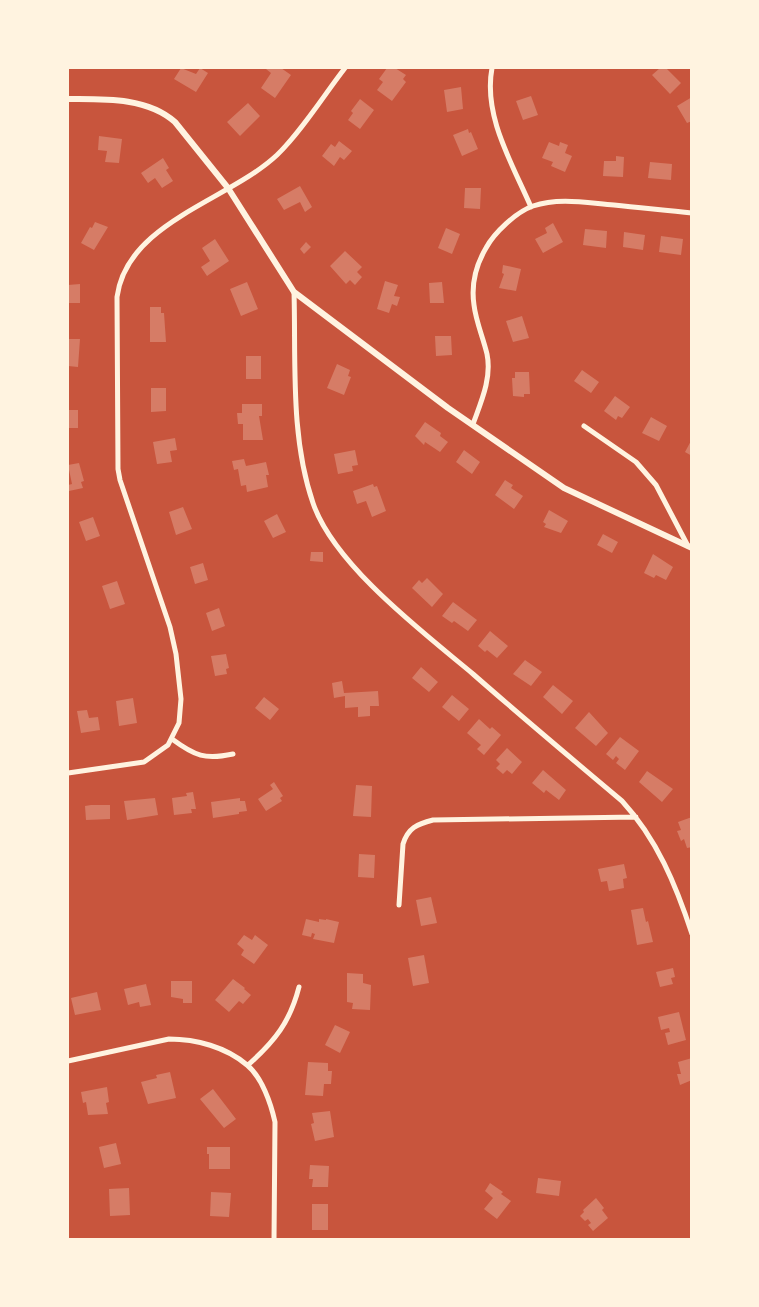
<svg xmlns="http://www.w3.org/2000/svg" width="759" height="1307" viewBox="0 0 759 1307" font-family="'Alegreya Sans',sans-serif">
<rect width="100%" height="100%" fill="#c8553d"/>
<!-- building -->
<path fill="#d67c66" d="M181,68L196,74L200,68L208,73L196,92L174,79Z
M267,68H281L291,75L275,98L261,88L271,73L266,69Z
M387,68H395L406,75L403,79L406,82L392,101L377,90L383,82L379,79Z
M660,68H666L681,83L670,94L652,75Z
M461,87L463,109L447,112L444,90Z
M531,96L538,115L523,120L516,101Z
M692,97V121L687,123L677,106Z
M360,99L374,110L360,129L348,120L353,113L351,111Z
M248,103L260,116L240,136L227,122Z
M468,129L469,133L471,132L478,149L462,156L453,135Z
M99,136L122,139L119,163L105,162L107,151L98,150Z
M339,141L352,151L344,160L340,157L334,166L322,156L331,144L335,147Z
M549,142L559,146L560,142L568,145L565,153L572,156L565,172L551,166L553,162L542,158Z
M616,156L624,157L623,177L603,176L604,161H616Z
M163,158L169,168L166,170L173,181L162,188L155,178L148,183L141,173Z
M650,162L672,164L671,180L648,178Z
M300,186L312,207L305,212L300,202L284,210L277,199Z
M465,188H481L480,209L464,208Z
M95,222L108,227L94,250L81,243L90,227L92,228Z
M553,223L563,242L543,253L535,239L547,233L545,228Z
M446,228L460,234L452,254L438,248Z
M585,229L607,231L606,248L583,245Z
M624,232L645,235L643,250L623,247Z
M661,236L683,239L681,255L659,252Z
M215,239L229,261L207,276L201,267L210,261L202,248Z
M306,242L311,247L304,254L300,249Z
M345,251L362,267L357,272L362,277L355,285L350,280L346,284L330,266Z
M503,265L521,269L516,291L499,288L504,274L502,273Z
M385,281L398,285L394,296L400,297L397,306L392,304L389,313L377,309Z
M247,282L258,309L241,316L230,289Z
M442,282L444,303H430L429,283Z
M80,284V303H68V285Z
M150,307H161V313H164L166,342H150Z
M522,316L529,338L513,342L506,321Z
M435,336H451L452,355L436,356Z
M68,339H80L78,367L68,366Z
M246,356H261V379H246Z
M337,364L350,370L348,376L351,377L344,395L327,388Z
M582,370L599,382L591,393L574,381Z
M515,372H529L530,394H524V397L513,396L512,378H515Z
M151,388H166V411L151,412Z
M615,396L630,407L622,418L618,416L616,420L604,411Z
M242,404H262V416H259L263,440H243V424H238L237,413H242Z
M68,410H78V428H68Z
M651,417L667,426L659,441L642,433Z
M425,422L441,433L440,436L448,442L440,452L425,442L424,445L415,436Z
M175,438L177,450L170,451L172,462L157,464L153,442Z
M692,439V456L685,452Z
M355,450L358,465L352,466L353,471L338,474L334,454Z
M464,450L480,462L472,474L456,462Z
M244,459L246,466L266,462L269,475H266L268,487L247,492L246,485L241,486L238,469L234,470L232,461Z
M79,463L84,481L81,482L83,488L69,491L68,485L72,484L68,465Z
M505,480L513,485L511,488L523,496L514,509L495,495Z
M373,484L374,487L377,486L386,511L372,517L366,501L357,504L353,491Z
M183,507L192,529L176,535L169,512Z
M549,510L568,521L561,533L544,527L546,524L543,522Z
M277,514L286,532L273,538L264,521Z
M93,517L100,536L86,541L79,522Z
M603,534L618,542L612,553L597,545Z
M311,552H323V562L310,561Z
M653,554L673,567L666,580L656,575L654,578L644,573Z
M203,563L208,580L195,584L190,567Z
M427,578L443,594L432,607L412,588L419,580L422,583Z
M117,581L125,604L110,609L102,586Z
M453,602L477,620L468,631L454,621L452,623L442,616Z
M219,608L225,626L212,631L206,613Z
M490,631L508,646L497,658L487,650L485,652L478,646Z
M226,654L229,668L226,669L227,674L215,676L211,656Z
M525,660L542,672L531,686L513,674Z
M421,667L438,682L429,692L412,678Z
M342,681L344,693L378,691L379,706H370V716L358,717V707L345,708V696L334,698L332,683Z
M553,685L573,701L562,714L543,697Z
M452,695L469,709L459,721L442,707Z
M264,697L279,709L270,720L255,708Z
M133,698L137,723L119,726L116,701Z
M87,710L89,718L98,717L100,730L81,733L77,711Z
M589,712L608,733L596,746L575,728Z
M479,719L490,729L492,727L501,735L484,755L477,749L481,745L467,733Z
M620,737L639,751L625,770L616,763L619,759L616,756L613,760L606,754Z
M507,748L522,762L512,774L507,770L503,774L496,768L500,764L496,760Z
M543,770L566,790L559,800L546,790L544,793L532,783Z
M647,771L673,789L662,802L639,782Z
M274,782L283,796L280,798L282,801L266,811L258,799L273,789L270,785Z
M356,785L372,786L371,817L353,816Z
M193,792L196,809H191L192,813L174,815L172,798L187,796L186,793Z
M155,798L158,815L127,820L124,801Z
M240,798V801H245L247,811L239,812V814L213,818L211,802Z
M91,805H110V819L86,820L85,806Z
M692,817V847L687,848L684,839L681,841L677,831L681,830L678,822Z
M359,854L375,855L374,878L358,877Z
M624,864L627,878L623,879L624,888L609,891L607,881L601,882L598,869Z
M431,897L437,923L421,926L416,900Z
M643,908L646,922L648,921L653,942L637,945L631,910Z
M306,919L319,922V919L326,920V919L339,922L334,943L313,939L315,934L312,933L311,937L302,935Z
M244,935L252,940L255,935L268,945L254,964L241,955L244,950L237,944Z
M424,955L429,983L413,986L408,958Z
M673,968L675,977L671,978L673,984L660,987L656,972Z
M347,973L363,974V983L371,985L370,1010L352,1009L353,1003L347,1002Z
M233,979L245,988L244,989L251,995L243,1004L239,1001L229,1012L215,1000Z
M171,981H192V1003H183V999L171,997Z
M146,984L151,1005L140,1007L139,1002L128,1005L124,989Z
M97,992L101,1010L75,1015L71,998Z
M679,1012L686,1040L668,1045L665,1033L670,1032L669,1028L661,1030L658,1017Z
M335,1025L350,1032L340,1053L325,1045Z
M692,1058V1080L680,1085L677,1074H681L678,1062Z
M308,1062L328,1063V1071H332L331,1084H324L323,1096L305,1095Z
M170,1072L176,1098L148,1104L141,1082L157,1078L156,1075Z
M107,1087L109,1102L106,1103L108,1114L88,1115L86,1102L83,1103L81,1092Z
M213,1089L236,1119L224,1128L200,1099Z
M330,1111L334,1137L315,1141L311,1124L314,1123L312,1113Z
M116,1143L121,1164L104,1168L99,1147Z
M207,1147H230V1169H209V1154H207Z
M310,1165L329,1166L328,1187H312L313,1179H309Z
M538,1178L561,1181L559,1196L536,1193Z
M490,1183L503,1192L501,1194L511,1201L497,1219L484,1209L493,1198L485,1191Z
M129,1188L130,1215L110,1216L109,1189Z
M211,1192L231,1193L229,1217L210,1216Z
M596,1198L604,1208L602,1210L608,1218L593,1231L588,1225L591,1223L588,1219L585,1221L580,1216L584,1212L583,1210Z
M312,1204H328V1230H312Z"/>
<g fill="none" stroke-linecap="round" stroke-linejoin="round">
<!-- minor -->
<path stroke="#fff3e0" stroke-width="5" d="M492,68C483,116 512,163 531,207
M294,292C296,361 290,436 313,503C334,565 424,633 473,674C522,717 572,759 622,801C657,839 676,885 692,934
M473,424C481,402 492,378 487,354C483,337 476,322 474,305C471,285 476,265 486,248C494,233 516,212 533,206C559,197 588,203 614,205C640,208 666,210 692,213
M584,426L636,462L656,485L688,546
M172,739C195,756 205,760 233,754
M68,773L144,762L168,745L179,723L181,699L176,654L170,627L120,480L118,469L117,297C127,222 228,201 277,155C301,132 324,95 345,68
M399,905L403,844C408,828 417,824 433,820L636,817
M68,1061L169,1039C196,1039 226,1047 247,1065C262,1077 271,1104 275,1122L274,1240
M248,1065C275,1041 290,1022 299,987"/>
<!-- tertiary -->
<path stroke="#fff3e0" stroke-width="6" d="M68,99C103,99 147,97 175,122L228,188L294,292L448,408L564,488L692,548"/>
</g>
<!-- border -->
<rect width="759" height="1307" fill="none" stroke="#fff3e0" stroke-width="138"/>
</svg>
